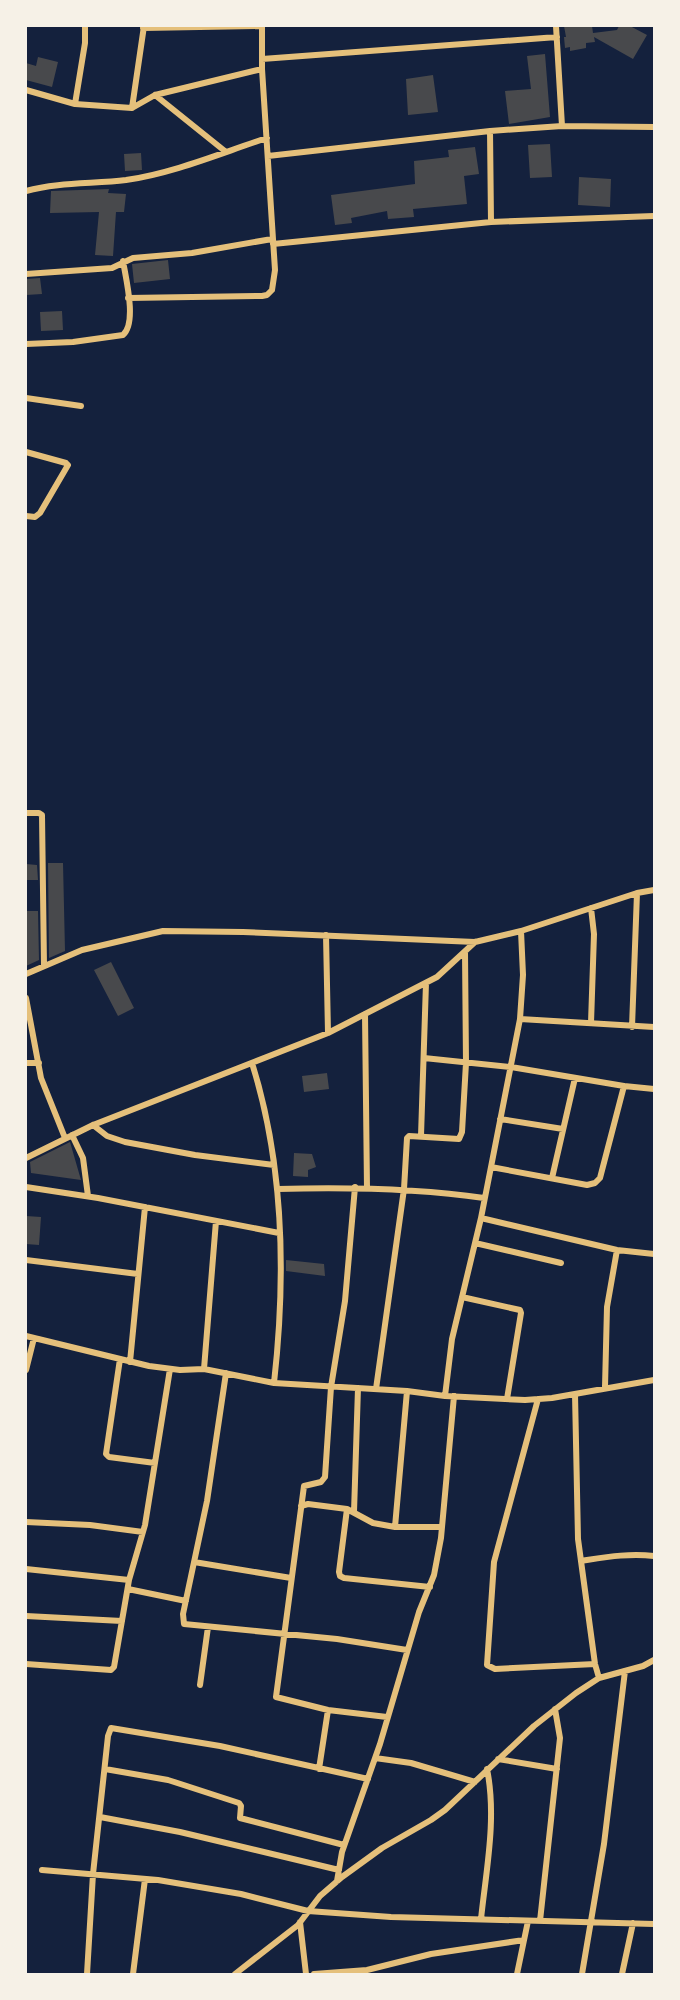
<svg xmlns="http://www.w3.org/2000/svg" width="680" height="2000" viewBox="0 0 680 2000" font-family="'Public Sans',sans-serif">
<rect width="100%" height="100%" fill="#14213d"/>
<!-- building -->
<path fill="#48494c" d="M564,26H592L593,33L617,30L619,26H630L647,35L633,59L594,37L595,42L586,43V48L570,51V47L565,48L564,37H566Z
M545,54L550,117L509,124L505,91L531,89L527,56Z
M38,57L58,62L52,87L26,80V63L36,66Z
M433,75L438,112L408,115L406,79Z
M550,144L552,177L530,178L528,145Z
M475,147L479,174L464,176L467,204L413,209L414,217L388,219L387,211L351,218L352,223L335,225L331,195L415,184L414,161L449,157L448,150Z
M141,153L142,170L125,171L124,154Z
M579,177L611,179L610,207L578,205Z
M109,189L108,193L126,194L124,212H116L113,256L95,255L99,212L50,213L51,191Z
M168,260L170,279L134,283L132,264Z
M40,278L42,294L26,295V279Z
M62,311L63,330L41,331L40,312Z
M48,863H63L65,951L49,958Z
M26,864L37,865L38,880H26Z
M26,911H38L39,960L26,966Z
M111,962L134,1008L118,1016L94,970Z
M327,1073L329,1089L304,1092L302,1076Z
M70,1142L81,1180L31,1173L30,1162Z
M294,1153L312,1154L316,1167L308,1170V1177L293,1176Z
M26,1216L41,1217L39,1245L26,1244Z
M286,1260L324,1264L325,1276L286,1271Z"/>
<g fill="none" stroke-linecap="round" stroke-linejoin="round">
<!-- minor -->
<path stroke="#e5c07b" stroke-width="6" d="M144,26L132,108L155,95L262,69
M556,26L562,126
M143,28L262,26
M262,59L557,37
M26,90L75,104L132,108
M155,95L226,152
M75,104L85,43V26
M490,131L491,222
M268,156L490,131L562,126L654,127
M26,191C58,182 93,184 126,180C174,173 221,153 267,138
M273,244L491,222L654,216
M26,274L112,268L133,258L192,253L272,239
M128,298L262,296L267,295L272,290L275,270L262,69V26
M26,344L73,342L123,335C137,323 126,279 123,261
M26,398L81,406
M26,452L66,463L68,465L40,513L35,517L26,516
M26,813H39L42,815L44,966
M591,908L594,934L591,1023
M326,935L328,1033
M26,974L82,950L163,931L243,932L475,942L521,931L637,893L654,890
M26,998L41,1078L65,1138
M365,1014L367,1188
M520,1019L654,1027
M632,1027L637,893
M424,1058L511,1067L624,1086L654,1089
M26,1063H39
M252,1063C284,1165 286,1277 274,1383
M500,1119L563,1129
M93,1125L107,1136L125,1142L195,1155L274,1165
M72,1135L83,1158L88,1196
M421,1136L426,983
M26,1158L93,1125L328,1033L437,977L475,942
M491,1167L587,1185L595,1183L600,1178L624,1086
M552,1178L575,1078
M26,1187L98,1198L279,1233
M355,1187L345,1301L331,1387L325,1477L321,1482L304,1486L276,1697L328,1710L387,1717
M278,1189C348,1187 415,1188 484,1198
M481,1218L617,1250L654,1254
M475,1243L561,1263
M26,1260L138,1274
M462,1297L520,1310L521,1313L507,1399
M26,1336L149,1366L180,1370L204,1369L274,1383L407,1391L445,1396L525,1400L552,1398L654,1380
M120,1359L106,1454L109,1457L155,1463
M130,1362L145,1207
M204,1369L216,1221
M26,1370L34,1338
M226,1373L207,1501L183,1614L184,1624L337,1639L407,1650
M605,1387L607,1307L617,1250
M376,1389L404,1189L407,1138L409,1136L459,1139L462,1132L466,1063L465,952
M575,1394L578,1539L595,1664L599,1678
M445,1396L452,1339L481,1218L520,1019L523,975L521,931
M538,1399L494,1562L487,1665L495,1669L595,1664
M301,1506L308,1504L347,1509L373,1523L395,1527H442
M347,1509L339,1572L340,1576L344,1578L430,1587
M354,1512L358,1388
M26,1522L90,1525L143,1532
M395,1527L407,1391
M581,1561C607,1557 629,1553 654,1556
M194,1562L291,1578
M26,1569L129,1580
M128,1589L186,1601
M26,1616L122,1621
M26,1664L111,1670L114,1667L129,1580L145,1525L170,1369
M200,1685L208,1627
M375,1758L411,1763L475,1782
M498,1759L557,1769
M105,1769L168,1780L239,1803L241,1806L240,1818L344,1845
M319,1769L328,1710
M100,1817L180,1832L339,1870
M42,1870L158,1880L241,1894L308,1911L391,1917L654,1924
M337,1881L342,1852L380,1744L419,1612L434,1575L441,1538L454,1396
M481,1919C486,1871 497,1818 487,1769
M540,1921L560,1738L555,1709
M300,1922L306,1974
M87,1974L93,1874L108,1736L111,1728L220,1746L368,1779
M133,1974L145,1879
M235,1974L298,1925L320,1896L342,1877L382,1848L431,1820L445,1810L534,1726L576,1693L599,1678L643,1666L654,1660
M314,1974L367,1970L431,1954L524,1940
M517,1974L528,1921
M582,1974L604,1844L625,1671
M622,1974L633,1923"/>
</g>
<!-- border -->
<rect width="680" height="2000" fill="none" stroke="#f6f1e7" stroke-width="54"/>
</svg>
